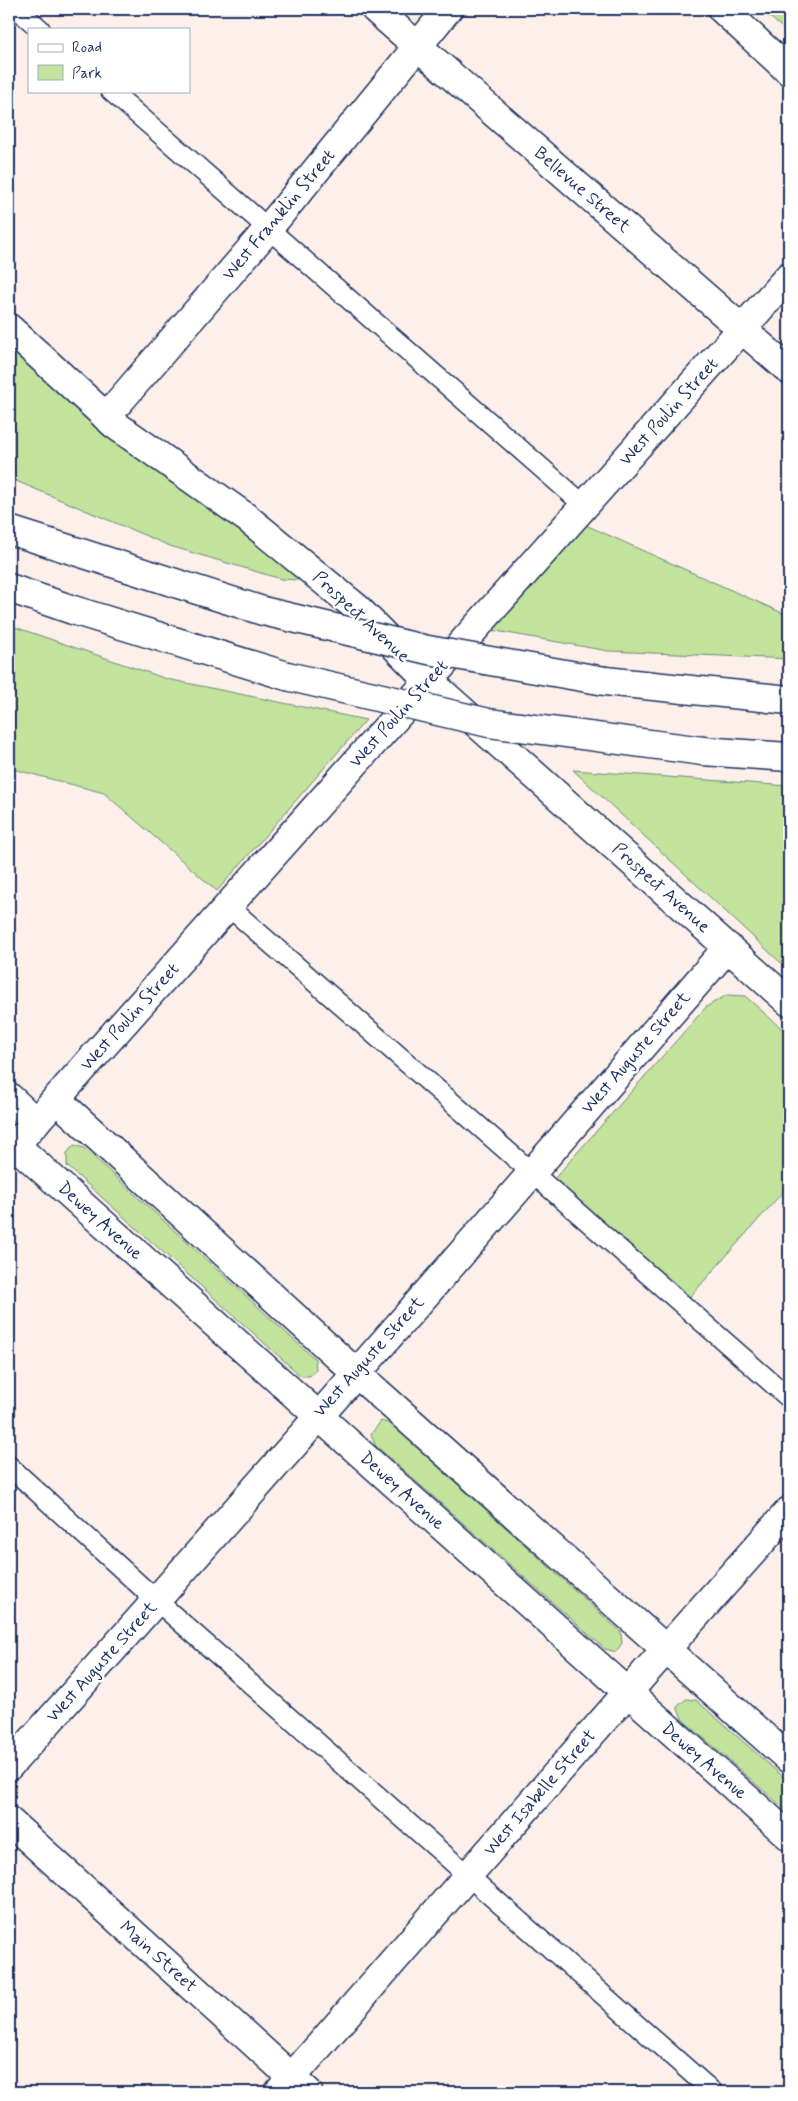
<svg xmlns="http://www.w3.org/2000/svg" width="798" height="2101" viewBox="0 0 798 2101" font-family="Mynerve,sans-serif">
<rect width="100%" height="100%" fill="#fdf0ea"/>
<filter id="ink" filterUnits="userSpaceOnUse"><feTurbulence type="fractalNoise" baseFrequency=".02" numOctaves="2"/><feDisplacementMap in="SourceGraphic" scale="10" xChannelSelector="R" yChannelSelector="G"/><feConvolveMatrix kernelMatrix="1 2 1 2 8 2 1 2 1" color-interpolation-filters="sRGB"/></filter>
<g filter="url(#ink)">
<!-- green -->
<path fill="#c1e39c" stroke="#6e897d" d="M761,9H789V34Z
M9,339L314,581L281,579L170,546L9,478Z
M579,522L789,616V659L608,651L485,629Z
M9,625L167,679L366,720L217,891L104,793L9,768Z
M573,770L789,786V955L781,963Z
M727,995L745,996L789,1035V1185L689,1298L554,1179L706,1007Z
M74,1145L84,1148L315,1359L316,1369L310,1376H301L67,1166V1153Z
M381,1421L391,1424L621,1632L622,1643L616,1652L605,1649L375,1445L371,1434Z
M686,1699L696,1700L789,1782V1813L683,1720L677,1707Z"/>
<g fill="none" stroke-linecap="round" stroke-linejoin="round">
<!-- service casing -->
<g stroke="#1b2f5e" stroke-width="22">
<path id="service" d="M17,9L40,29
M111,91L585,506
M228,906L789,1398
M9,1466L157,1601L713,2092"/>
</g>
<!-- minor casing -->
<g stroke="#1b2f5e" stroke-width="31">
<path id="minor" d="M375,9L789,370
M722,9L789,71
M9,328L114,424L247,518L357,608L429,681L789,1002
M106,417L268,229L448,9
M9,1097L36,1122
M56,1099L789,276
M9,1766C251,1495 490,1222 728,947
M9,1821L308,2092
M279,2092L627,1693L789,1511"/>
</g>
<!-- tertiary casing -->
<g stroke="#1b2f5e" stroke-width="31">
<path id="tertiary" d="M15,1145L789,1836
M9,1152L56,1099L356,1373L789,1759"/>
</g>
<!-- motorway casing -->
<g stroke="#1b2f5e" stroke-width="31">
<path id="motorway" d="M9,530L263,611
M9,588L73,610L287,676
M605,681L789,700
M703,751L789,757"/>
</g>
<!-- service -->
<use href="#service" stroke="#fff" stroke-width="19"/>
<!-- minor -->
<use href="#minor" stroke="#fff" stroke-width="28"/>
<!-- tertiary -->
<use href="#tertiary" stroke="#fff" stroke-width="28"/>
<!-- motorway -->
<use href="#motorway" stroke="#fff" stroke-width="28"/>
<!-- motorway-bridge casing -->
<g stroke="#1b2f5e" stroke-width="31" stroke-linecap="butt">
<path id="motorway-bridge" d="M263,611L428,650L605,681
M287,676L489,723L703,751"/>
</g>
<!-- motorway-bridge -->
<use href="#motorway-bridge" stroke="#fff" stroke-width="28"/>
</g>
</g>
<g text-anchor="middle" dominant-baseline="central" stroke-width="5" stroke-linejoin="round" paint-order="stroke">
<!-- street labels -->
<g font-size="18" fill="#1b2f5e" stroke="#fff">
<text transform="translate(582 190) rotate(41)">Bellevue Street</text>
<text transform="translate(279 215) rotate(-50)">West Franklin Street</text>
<text transform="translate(669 412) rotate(-48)">West Poulin Street</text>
<text transform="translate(361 617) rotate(43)">Prospect Avenue</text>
<text transform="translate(399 714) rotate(-48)">West Poulin Street</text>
<text transform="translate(661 888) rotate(42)">Prospect Avenue</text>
<text transform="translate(130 1017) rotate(-48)">West Poulin Street</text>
<text transform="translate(636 1053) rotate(-49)">West Auguste Street</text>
<text transform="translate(100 1221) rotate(42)">Dewey Avenue</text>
<text transform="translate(369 1357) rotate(-48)">West Auguste Street</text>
<text transform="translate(402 1491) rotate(42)">Dewey Avenue</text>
<text transform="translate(102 1662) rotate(-48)">West Auguste Street</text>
<text transform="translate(704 1761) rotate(41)">Dewey Avenue</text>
<text transform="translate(540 1793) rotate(-49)">West Isabelle Street</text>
<text transform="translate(158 1957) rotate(42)">Main Street</text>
</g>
</g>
<!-- margin -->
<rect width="798" height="2101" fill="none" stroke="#fff" stroke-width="30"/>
<rect x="15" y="15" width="768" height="2071" fill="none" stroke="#1b2f5e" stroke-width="2" filter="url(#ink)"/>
<!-- legend -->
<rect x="28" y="28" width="162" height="65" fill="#ffffff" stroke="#a4acbf"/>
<rect x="38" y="44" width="25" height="8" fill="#ffffff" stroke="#a4acbf"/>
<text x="72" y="52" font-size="15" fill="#1b2f5e">Road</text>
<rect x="38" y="65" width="25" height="15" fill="#c1e39c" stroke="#a4acbf"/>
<text x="72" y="78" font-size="15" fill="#1b2f5e">Park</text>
</svg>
